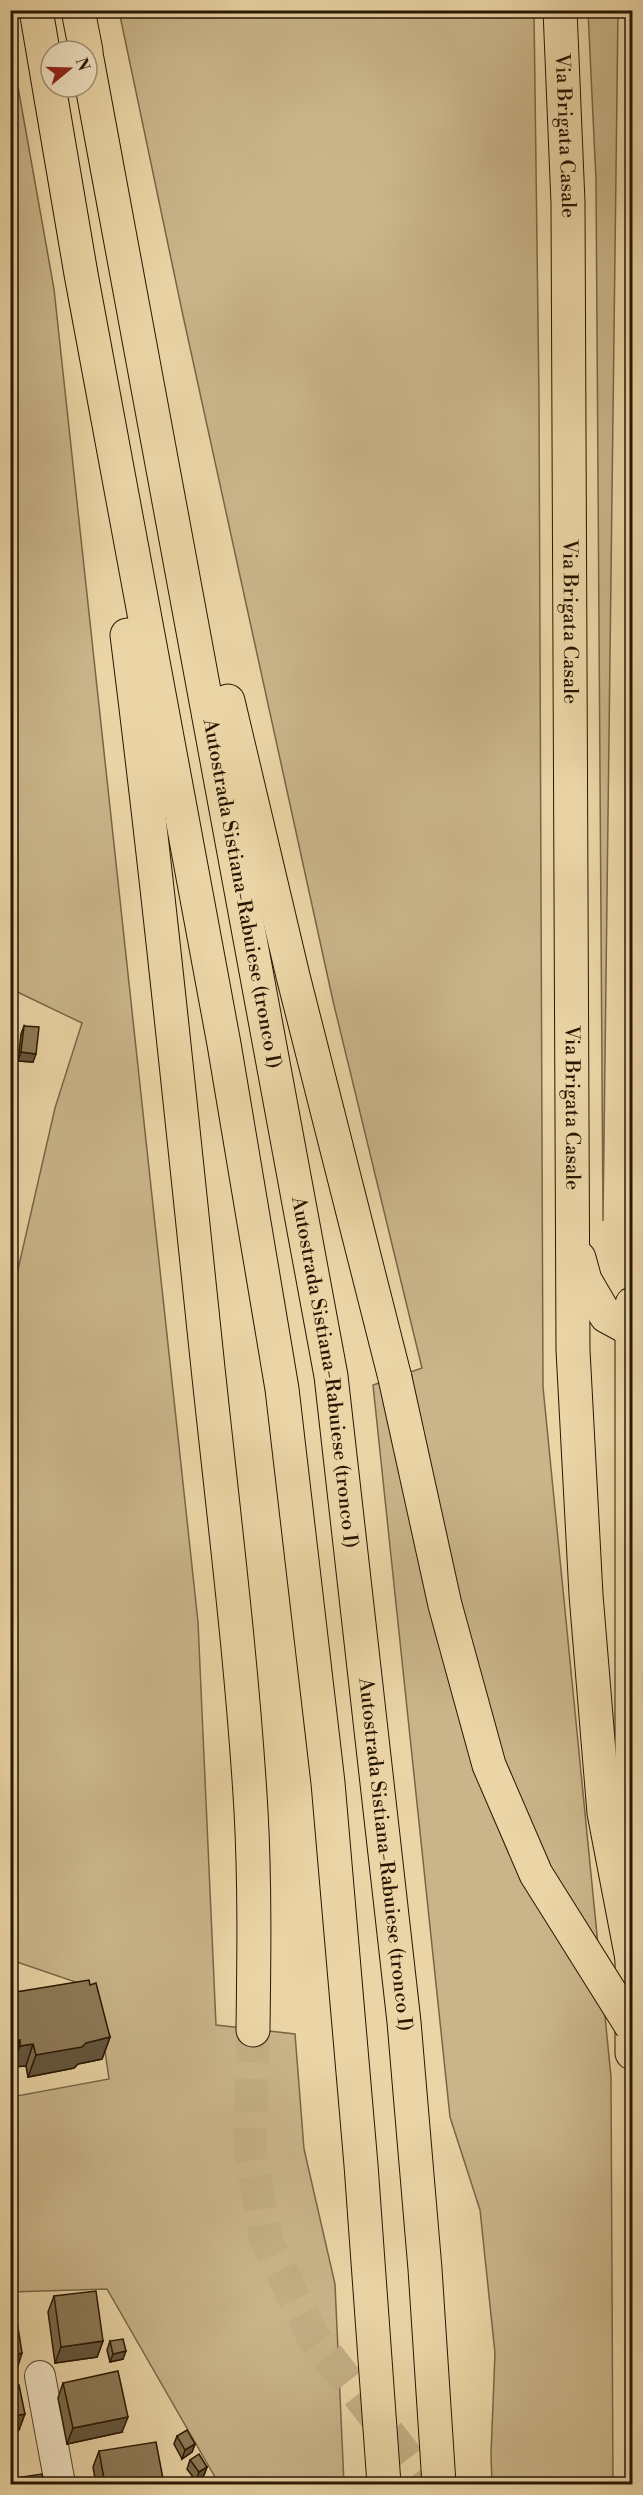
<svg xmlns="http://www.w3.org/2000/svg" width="643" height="2495" viewBox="0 0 643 2495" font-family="'Libre Bodoni',serif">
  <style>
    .green { fill: #cab58a; stroke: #786646; stroke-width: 1.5 }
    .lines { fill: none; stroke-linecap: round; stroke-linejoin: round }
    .highway-tunnel { stroke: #c4af85; stroke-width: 33; stroke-dasharray: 33 16; stroke-linecap: butt }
    .street-casing { stroke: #58462b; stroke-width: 32 }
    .primary-casing { stroke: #271702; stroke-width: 35 }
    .highway-casing { stroke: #271702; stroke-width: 35 }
    .street { stroke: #f2e4c5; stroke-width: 30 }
    .primary { stroke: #ebd5a6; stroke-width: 33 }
    .highway { stroke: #ebd5a6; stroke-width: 33 }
    .highway-bridge-casing { stroke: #271702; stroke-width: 35; stroke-linecap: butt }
    .highway-bridge { stroke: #ebd5a6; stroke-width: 33 }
    .wall { fill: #79694b; stroke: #271702; stroke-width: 1.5 }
    .shaded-wall { fill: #63553d; stroke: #271702; stroke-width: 1.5 }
    .building { fill: #8d7a57; stroke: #271702; stroke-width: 1.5 }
    .labels { text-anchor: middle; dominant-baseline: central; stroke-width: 6; stroke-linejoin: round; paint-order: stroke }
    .street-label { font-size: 20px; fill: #271702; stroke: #f2e4c5 }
  </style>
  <rect width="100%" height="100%" fill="#ebd5a6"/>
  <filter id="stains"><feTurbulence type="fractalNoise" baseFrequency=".00333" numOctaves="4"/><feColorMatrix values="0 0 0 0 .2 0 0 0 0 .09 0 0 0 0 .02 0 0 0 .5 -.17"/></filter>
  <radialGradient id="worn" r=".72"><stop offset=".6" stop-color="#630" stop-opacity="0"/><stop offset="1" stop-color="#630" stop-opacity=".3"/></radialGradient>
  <!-- green -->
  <path class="green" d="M119 11H534L539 398 543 1387 611 2077 613 2484H492L491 2455 495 2353 480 2210 450 2117 373 1385 422 1368 333 1001 182 311Z
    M588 11H618L603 1221 596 180Z
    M10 42 54 289 198 1622 216 2025 295 2034 304 2149 335 2284 344 2484H219L107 2289 11 2292V2097L109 2079 96 1989 11 1960V1300L55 1108 82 1023 11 989Z"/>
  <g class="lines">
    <!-- highway-tunnel -->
    <path class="highway-tunnel" d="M253 2030 250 2151 266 2240 313 2337 428 2484"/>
    <defs>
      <path id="street" d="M40 2376 60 2484"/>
      <g id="primary">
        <path id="s1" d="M560 10 568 203 573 1350 586 1595 604 1813 632 1959"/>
        <path d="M579 1258 585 1280 606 1316 632 1330"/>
        <path d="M632 1881V1304"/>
        <path d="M632 1938V2053"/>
      </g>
      <g id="highway">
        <path d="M36 10 81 274 224 1044 282 1389 328 1783 361 2165 384 2484"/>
        <path d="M78 10 86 51"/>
        <path id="s2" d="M87 59 331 1376 404 2022 425 2269 439 2484"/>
        <path d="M127 635C157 873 181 1111 206 1349 222 1503 242 1657 251 1811 255 1884 254 1957 253 2030"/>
        <path d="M228 701 293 976 395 1378"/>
      </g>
    </defs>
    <!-- street casing -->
    <use href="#street" class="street-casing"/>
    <!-- primary casing -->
    <use href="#primary" class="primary-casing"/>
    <!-- highway casing -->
    <use href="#highway" class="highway-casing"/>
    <!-- street -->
    <use href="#street" class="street"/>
    <!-- primary -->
    <use href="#primary" class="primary"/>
    <!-- highway -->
    <use href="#highway" class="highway"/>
    <defs>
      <path id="highway-bridge" d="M395 1378 445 1605 489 1765 536 1874 632 2027"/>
    </defs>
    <!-- highway-bridge casing -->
    <use href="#highway-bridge" class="highway-bridge-casing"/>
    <!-- highway-bridge -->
    <use href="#highway-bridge" class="highway-bridge"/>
  </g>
  <!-- wall -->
  <path class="wall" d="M24 1026 33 1062 18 1061 21 1034Z
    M90 1985 110 2037 102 2059 78 2064 74 2068 28 2077 26 2066 12 2067V2062H10V1993Z
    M54 2296 103 2341 97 2357 55 2363 48 2312Z
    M110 2341 123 2359 110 2362 107 2350Z
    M63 2383 122 2432 67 2444 58 2398Z
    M177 2436 195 2444 192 2452 182 2459 174 2444Z
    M99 2451 164 2484H96L93 2467Z
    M190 2460 207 2467 204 2475 196 2481 187 2469Z"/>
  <!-- shaded-wall -->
  <path class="shaded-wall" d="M21 1052 36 1054 33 1062 18 1061Z
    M110 2037 102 2059 78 2064 74 2068 28 2077 36 2055Z
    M20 2040 12 2062H10V2042Z
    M33 2044 26 2066 12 2067 20 2046Z
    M103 2341 97 2357 55 2363 61 2347Z
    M126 2351 123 2359 110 2362 113 2354Z
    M22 2353 17 2369 10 2370V2356Z
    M25 2414 19 2430 10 2432V2417Z
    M128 2417 122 2432 67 2444 73 2428Z
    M195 2444 192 2452 182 2459 185 2450Z
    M207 2467 204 2475 196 2481 199 2472Z"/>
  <!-- building -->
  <path class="building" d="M24 1026 39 1027 36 1054 21 1052Z
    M89 1980 90 1985 96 1983 110 2037 86 2043 82 2047 36 2055 33 2044 20 2046V2040L10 2042V1993Z
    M96 2291 103 2341 61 2347 54 2296Z
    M10 2302H14L22 2353 10 2356Z
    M123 2339 126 2351 113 2354 110 2341Z
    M118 2371 128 2417 73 2428 63 2383Z
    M19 2385 25 2414 10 2417V2387Z
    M10 2426 13 2440 10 2441Z
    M187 2430 195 2444 185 2450 177 2436Z
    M156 2442 164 2484H105L99 2451Z
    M199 2454 207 2467 199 2472 190 2460Z
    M42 2474 44 2484H10V2479Z"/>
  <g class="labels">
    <!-- street labels -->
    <g class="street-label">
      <text stroke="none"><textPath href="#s1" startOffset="126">Via Brigata Casale</textPath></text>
      <text stroke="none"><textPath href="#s1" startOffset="612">Via Brigata Casale</textPath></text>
      <text stroke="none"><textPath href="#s2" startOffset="849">Autostrada Sistiana-Rabuiese (tronco I)</textPath></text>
      <text stroke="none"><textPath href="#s1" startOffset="1098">Via Brigata Casale</textPath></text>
      <text stroke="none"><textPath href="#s2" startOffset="1335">Autostrada Sistiana-Rabuiese (tronco I)</textPath></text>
      <text stroke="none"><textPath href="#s2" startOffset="1821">Autostrada Sistiana-Rabuiese (tronco I)</textPath></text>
    </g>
  </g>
  <!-- margin -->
  <rect width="643" height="2495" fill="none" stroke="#ebd5a6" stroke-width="36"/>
  <rect x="12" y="12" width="619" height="2471" fill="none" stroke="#271702" stroke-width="3"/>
  <rect x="18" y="18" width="607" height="2459" fill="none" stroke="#271702" stroke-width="1.5"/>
  <!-- north arrow -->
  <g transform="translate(69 69) rotate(71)"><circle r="28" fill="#f2e4c5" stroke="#a19277" stroke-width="1.5"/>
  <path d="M0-4.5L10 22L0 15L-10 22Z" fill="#8f2418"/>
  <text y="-9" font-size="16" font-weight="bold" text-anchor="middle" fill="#271702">N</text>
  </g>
  <rect width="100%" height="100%" filter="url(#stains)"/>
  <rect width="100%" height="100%" fill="url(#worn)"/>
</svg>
